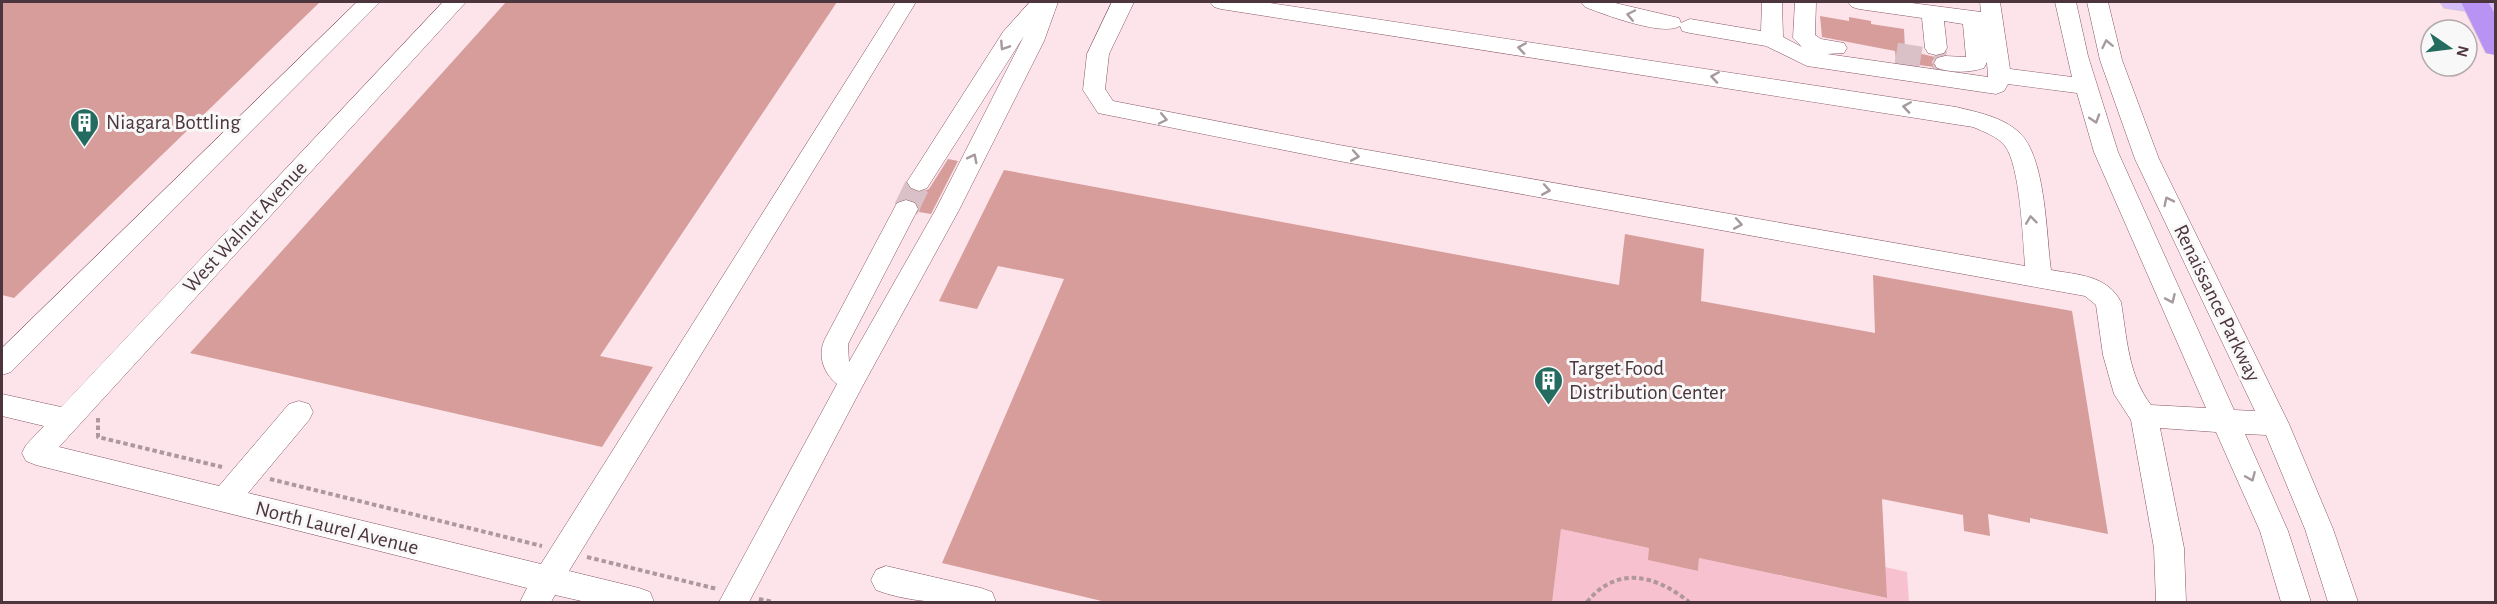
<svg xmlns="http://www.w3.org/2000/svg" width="2497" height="604" viewBox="0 0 2497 604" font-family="'Alegreya Sans',sans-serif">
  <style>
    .green { fill: #f8c1d0 }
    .building { fill: #d69d9b }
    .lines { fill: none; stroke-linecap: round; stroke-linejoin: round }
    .minor-tunnel { stroke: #d9c1c7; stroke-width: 25; stroke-dasharray: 25 13; stroke-linecap: butt }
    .minor-casing { stroke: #875664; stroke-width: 1 }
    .major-casing { stroke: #d0cacc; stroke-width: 1 }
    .highway-casing { stroke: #d0cacc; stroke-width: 1 }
    .path { stroke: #af979e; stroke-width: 4; stroke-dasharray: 4.5 3; stroke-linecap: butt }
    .minor { fill: #fff; fill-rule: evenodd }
    .major { fill: #d5bef8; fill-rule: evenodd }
    .highway { fill: #b993f4; fill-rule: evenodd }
    .oneway { stroke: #a69a9e }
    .labels { text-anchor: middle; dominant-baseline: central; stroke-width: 6; stroke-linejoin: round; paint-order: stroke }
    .poi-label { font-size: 21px; fill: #4c353c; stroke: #f8f8f8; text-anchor: start }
    .street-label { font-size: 21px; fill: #4c353c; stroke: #f8f8f8 }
  </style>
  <rect width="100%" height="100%" fill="#fce4ea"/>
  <!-- green -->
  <path class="green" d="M1561 529 1649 548V560L1698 571 1699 558 1886 598 1885 567 1907 572 1909 602H1552Z"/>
  <!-- building -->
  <path class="building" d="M2 2H320L14 298 2 295Z
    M506 2H837L600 356 653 367 602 447 190 353Z
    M1820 16 1849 21V17L1871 21V24L1904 29 1905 50 1935 57 1932 62 1934 67 1896 62 1895 51 1822 37Z
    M948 159 958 161 931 214 919 212 920 208 916 201 903 199 909 189 918 193 929 189Z
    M1004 170 1619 285 1625 234 1704 249 1701 301 1875 333 1873 275 2072 311 2108 534 2030 518V523L1988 514 1990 536 1964 531 1963 515 1882 499 1887 598 1699 558 1698 571 1648 560 1649 548 1561 529 1552 603H1110L942 563 1064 279 998 266 977 309 939 301Z"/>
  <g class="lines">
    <!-- minor-tunnel -->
    <path class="minor-tunnel" d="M1896 55 1945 63
      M906 209 919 182"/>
    <defs>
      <path id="minor" d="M357 2H380L11 372 2 375V348Z
        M443 2H466L59 447 219 486 289 404 299 401 309 404 313 412 309 420 248 493 541 564 896 2H916L569 571 639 588 650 592 654 602H586L555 595 551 602H520L527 588 36 465 26 461 22 453 26 445 44 426 2 416V394L61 407Z
        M1030 2H1058L1044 41 959 210 862 387 749 602H719L837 384C822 372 817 353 826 337L897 203 906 200 915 203 918 209 848 344 849 362 936 209 1024 36 927 188 919 191 911 188 907 182 1003 32Z
        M1112 2H1134L1109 54 1105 89 1113 101 1339 145 2025 266C2023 240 2020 165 2005 146 1997 136 1984 132 1973 127L1221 9 1214 7 1210 2H1263L1956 107C1977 112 2003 117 2020 133 2046 159 2046 234 2051 270 2078 275 2107 275 2121 302 2127 338 2128 375 2151 405L2206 408 2094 152 2077 93 2008 84 2004 91 1996 94 1807 66 1766 46 1690 33 1682 31 1680 26C1663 37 1603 14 1585 7L1581 2H1611L1679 18 1681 23 1690 19 1761 31 1762 2H1782L1783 37 1802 47 1793 38 1795 2H1816L1815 35 1821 39 1844 43 1847 48 1844 53 1827 54 1988 77 1987 62 1984 68C1968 73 1953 73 1937 68L1934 63 1937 58 1945 56 1966 57 1963 24 1944 21 1947 48 1944 53 1936 55 1928 53 1925 48 1922 18 1859 9 1852 7 1848 2H1904L1981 12 1980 2H2000L2010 69 2072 77 2055 2H2076L2088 56 2118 152 2234 410 2255 411 2135 159 2100 60 2087 2H2108L2122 60 2159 159 2289 424 2333 529 2358 602H2328L2305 529 2266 435 2245 434 2288 531 2311 602H2281L2260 531 2216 432 2160 428 2184 548 2186 602H2156L2154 548 2131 420 2114 394 2103 355 2096 305 2085 296 1339 161 1098 113 1083 90 1087 54Z
        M886 566 981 588 992 592 996 602C957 604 913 604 876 590L871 580 876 570Z"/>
      <path id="major" d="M2440 2H2496V16L2444 8Z"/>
      <path id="highway" d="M2461 2H2488L2496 16V55L2486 53Z"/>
    </defs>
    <!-- minor casing -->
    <use href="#minor" class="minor-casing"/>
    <!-- major casing -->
    <use href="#major" class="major-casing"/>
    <!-- highway casing -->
    <use href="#highway" class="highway-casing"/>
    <!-- path -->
    <path class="path" d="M98 418V437L222 467
      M270 479 542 546
      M587 557 717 589
      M759 599 773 602
      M1587 602C1617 565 1656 575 1689 602"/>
    <!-- minor -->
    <use href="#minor" class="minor"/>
    <!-- major -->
    <use href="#major" class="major"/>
    <!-- highway -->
    <use href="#highway" class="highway"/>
  </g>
  <!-- one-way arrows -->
  <defs><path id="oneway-chevron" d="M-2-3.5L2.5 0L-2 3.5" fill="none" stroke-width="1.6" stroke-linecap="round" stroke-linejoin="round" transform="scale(1.5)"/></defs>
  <g class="oneway">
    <use href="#oneway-chevron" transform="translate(1631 15) rotate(-168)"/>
    <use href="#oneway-chevron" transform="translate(2107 44) rotate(-102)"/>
    <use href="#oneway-chevron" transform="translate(1004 46) rotate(123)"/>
    <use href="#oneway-chevron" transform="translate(1522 48) rotate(-171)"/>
    <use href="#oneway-chevron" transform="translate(1715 77) rotate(-171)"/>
    <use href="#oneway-chevron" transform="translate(1907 107) rotate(-171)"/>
    <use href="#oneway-chevron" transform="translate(1163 119) rotate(12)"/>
    <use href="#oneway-chevron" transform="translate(2095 119) rotate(72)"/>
    <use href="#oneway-chevron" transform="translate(1355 156) rotate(10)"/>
    <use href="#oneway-chevron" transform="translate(973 158) rotate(-63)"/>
    <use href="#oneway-chevron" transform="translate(1546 190) rotate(10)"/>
    <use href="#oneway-chevron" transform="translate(2168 201) rotate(-116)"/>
    <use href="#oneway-chevron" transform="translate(2031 220) rotate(-97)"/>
    <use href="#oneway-chevron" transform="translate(1738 224) rotate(10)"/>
    <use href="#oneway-chevron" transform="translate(2171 299) rotate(66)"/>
    <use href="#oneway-chevron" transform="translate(2251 477) rotate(67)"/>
  </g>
  <!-- icons -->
  <defs>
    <symbol id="building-pin" viewBox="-11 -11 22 30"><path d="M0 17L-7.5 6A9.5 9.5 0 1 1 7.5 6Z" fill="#246b60" stroke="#f8f8f8"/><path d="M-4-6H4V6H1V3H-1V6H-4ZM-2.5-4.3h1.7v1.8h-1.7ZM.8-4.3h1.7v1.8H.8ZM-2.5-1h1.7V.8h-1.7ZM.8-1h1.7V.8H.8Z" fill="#fff"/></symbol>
  </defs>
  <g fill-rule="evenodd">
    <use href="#building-pin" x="68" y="106" width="33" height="45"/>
    <use href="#building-pin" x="1532" y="364" width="33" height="45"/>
  </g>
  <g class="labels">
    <!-- poi labels -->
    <g class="poi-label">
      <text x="106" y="122">Niagara Bottling</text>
      <text x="1569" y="368">Target Food<tspan x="1569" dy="24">Distribution Center</tspan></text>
    </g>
    <!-- street labels -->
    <g class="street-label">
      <text transform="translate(245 227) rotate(-47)">West Walnut Avenue</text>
      <text transform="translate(2217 303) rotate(64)">Renaissance Parkway</text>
      <text transform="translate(337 528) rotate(14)">North Laurel Avenue</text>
    </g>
  </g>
  <!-- border -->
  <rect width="2497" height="604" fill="none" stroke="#4c353c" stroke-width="6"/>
  <!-- north arrow -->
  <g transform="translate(2449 48) rotate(104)"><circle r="28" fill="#f8f8f8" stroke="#b3aaad" stroke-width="1.5"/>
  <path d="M0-4.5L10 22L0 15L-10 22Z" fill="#246b60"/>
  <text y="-9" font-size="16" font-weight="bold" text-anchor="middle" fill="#4c353c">N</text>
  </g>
</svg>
